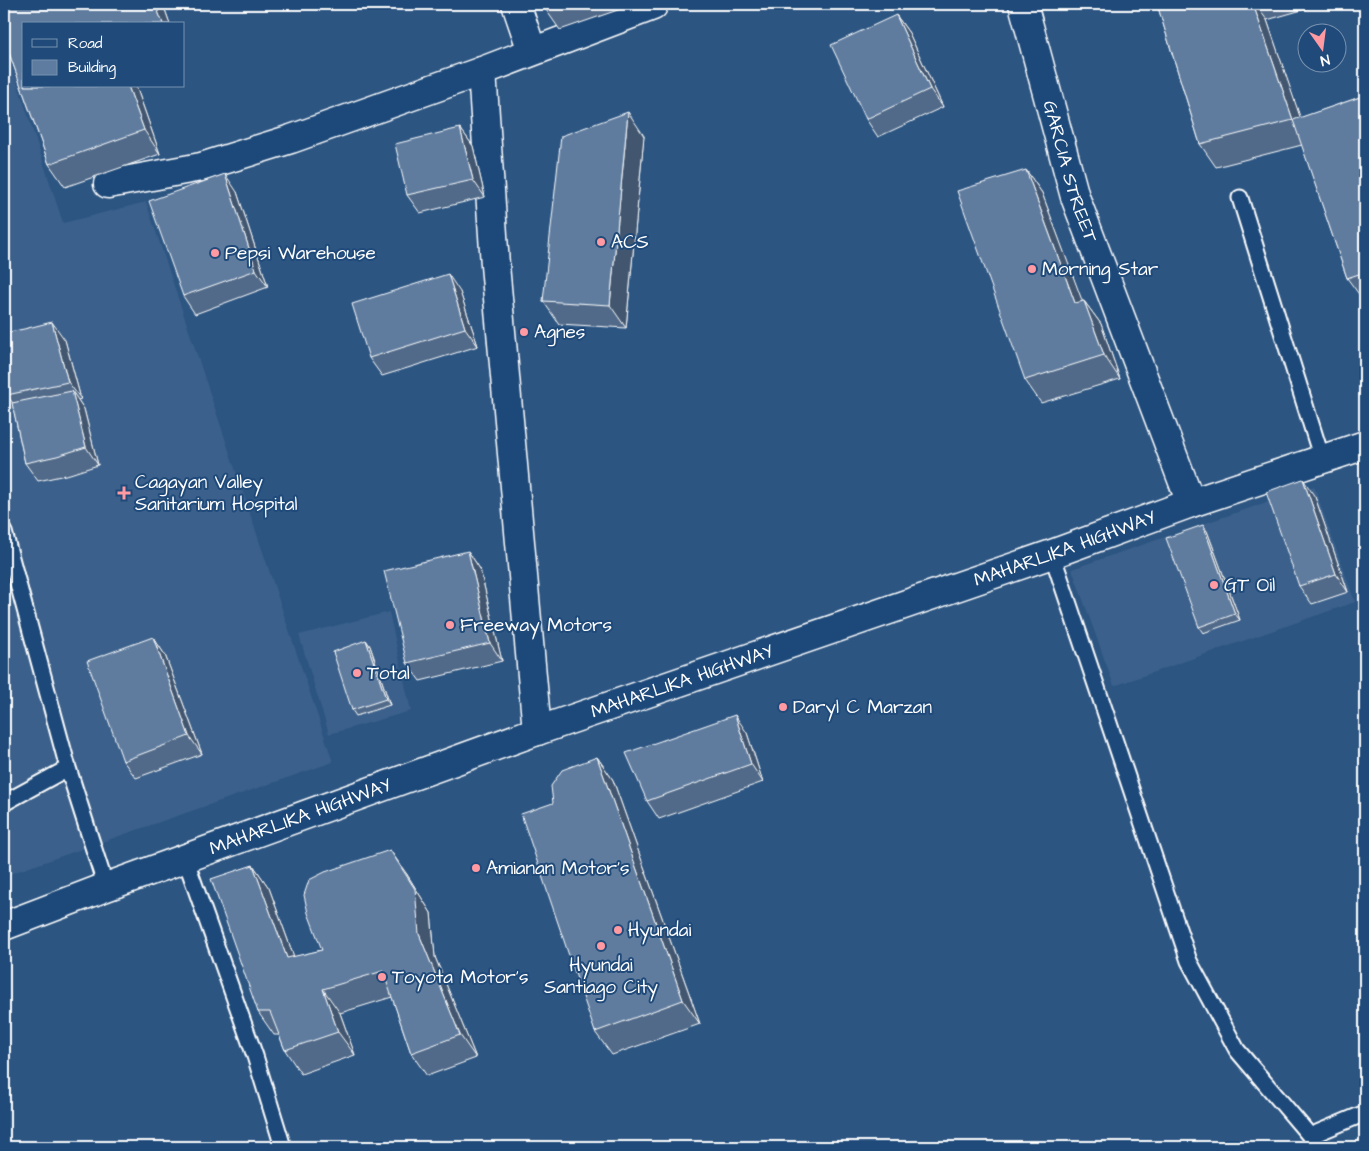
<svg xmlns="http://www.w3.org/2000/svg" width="1369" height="1151" viewBox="0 0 1369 1151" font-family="'Architects Daughter',sans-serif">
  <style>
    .built { fill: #3b618b }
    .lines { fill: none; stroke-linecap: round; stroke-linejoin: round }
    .service-casing { stroke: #fff; stroke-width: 19 }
    .minor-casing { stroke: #fff; stroke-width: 31 }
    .primary-casing { stroke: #fff; stroke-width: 31 }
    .service { stroke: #1f4a7a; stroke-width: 15 }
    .minor { stroke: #1f4a7a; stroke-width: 28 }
    .primary { stroke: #1f4a7a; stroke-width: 28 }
    .wall { fill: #516b89; stroke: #fff }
    .shaded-wall { fill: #42576f; stroke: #fff }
    .building { fill: #5e7c9f; stroke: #fff }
    .poi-dot { fill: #ff9aa2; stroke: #1f4a7a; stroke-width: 2 }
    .labels { text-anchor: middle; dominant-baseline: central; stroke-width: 4; stroke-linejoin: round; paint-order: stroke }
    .street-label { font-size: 19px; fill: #fff; stroke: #1f4a7a }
    .poi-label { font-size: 19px; fill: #fff; stroke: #1f4a7a; text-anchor: start }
  </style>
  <rect width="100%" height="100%" fill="#2c5582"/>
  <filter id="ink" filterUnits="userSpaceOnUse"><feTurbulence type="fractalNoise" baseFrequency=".02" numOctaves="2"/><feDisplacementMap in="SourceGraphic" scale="10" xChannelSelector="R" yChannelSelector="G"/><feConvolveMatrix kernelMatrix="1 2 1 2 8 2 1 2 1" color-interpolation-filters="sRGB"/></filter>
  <g filter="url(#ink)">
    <!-- built -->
    <path class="built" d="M4 42 63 223 146 202 333 762 4 876Z
      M1314 486 1355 602 1114 686 1072 569Z
      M389 612 411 711 329 734 299 635Z"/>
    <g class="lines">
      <defs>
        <path id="service" d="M1240 198 1322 459
          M4 532 68 768 4 803
          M1052 554 1189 961 1237 1050 1310 1136 1317 1147
          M68 768 106 887
          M185 858 255 1056 283 1147
          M1310 1136 1365 1113"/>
        <g id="minor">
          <path d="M516 4 532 51"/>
          <path id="s1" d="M1023 4 1075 197 1191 503"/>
          <path d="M482 71 495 265 537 731"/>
          <path d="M108 184 201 167 291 139 482 71 653 6"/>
        </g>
        <g id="primary">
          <path id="s2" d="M4 926 106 887 537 731 1052 554 1191 503 1365 445"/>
        </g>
      </defs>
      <!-- service casing -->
      <use href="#service" class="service-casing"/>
      <!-- minor casing -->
      <use href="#minor" class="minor-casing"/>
      <!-- primary casing -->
      <use href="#primary" class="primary-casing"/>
      <!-- service -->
      <use href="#service" class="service"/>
      <!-- minor -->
      <use href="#minor" class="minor"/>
      <!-- primary -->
      <use href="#primary" class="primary"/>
    </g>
    <!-- wall -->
    <path class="wall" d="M4 4H163L170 24H24V86H136L160 154 65 187 49 164 4 39Z
      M543 4H635L560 30 544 7Z
      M1157 4H1323L1267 20 1300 118 1363 96 1365 100V301H1364L1347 278 1302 145 1216 167 1200 144Z
      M896 15 909 33 943 107 878 137 866 119Z
      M460 128 473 146 485 197 420 213 407 195Z
      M644 136 626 328 559 324 543 301Z
      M1026 170 1042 193 1082 302 1084 301 1101 324 1120 379 1041 403 1025 380Z
      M237 192 268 287 195 314 183 296Z
      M460 292 478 346 382 376 369 358Z
      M65 340 81 399 78 400 84 409 98 465 70 474 38 481 25 463 12 402 7 395Z
      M1315 497 1348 592 1312 604 1299 586Z
      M1207 531 1240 620 1203 633 1199 627Z
      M468 551 480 569 502 661 420 681 407 663Z
      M153 637 165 655 202 754 136 778 123 761Z
      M366 640 370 646 390 705 356 716 352 710Z
      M747 733 763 782 659 819 647 801Z
      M597 757 613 780 700 1024 612 1055 595 1032 553 803Z
      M253 865 269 888 294 957 322 950 406 873 431 913 435 957 476 1058 427 1076 411 1053 392 997 340 1013 355 1055 301 1074 285 1050 279 1035H274L258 1012Z"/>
    <!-- shaded-wall -->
    <path class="shaded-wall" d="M155 4H163L170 24H163Z
      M1253 4H1255L1267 20 1309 143 1293 120Z
      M896 15 909 33 943 107 930 89Z
      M128 86H136L160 154 144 130Z
      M628 112 644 136 626 328 610 305Z
      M460 128 473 146 485 197 473 180Z
      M1026 170 1042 193 1092 327 1075 303Z
      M225 174 237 192 268 287 256 270Z
      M448 274 460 292 478 346 465 328Z
      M1084 301 1101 324 1120 379 1104 355Z
      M52 322 65 340 81 399 68 382Z
      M72 391 84 409 98 465 86 447Z
      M1303 479 1315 497 1348 592 1336 574Z
      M1203 525 1207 531 1240 620 1235 614Z
      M468 551 480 569 502 661 490 643Z
      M153 637 165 655 202 754 189 736Z
      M366 640 370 646 390 705 386 699Z
      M735 715 747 733 763 782 751 764Z
      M597 757 613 780 700 1024 683 1000Z
      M390 850 406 873 431 913 435 957 476 1058 460 1035 419 934Z
      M253 865 269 888 303 982 287 958Z
      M323 989 340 1013 355 1055 338 1032Z"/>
    <!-- building -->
    <path class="building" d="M4 4H155L163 24H24V86H128L144 130 49 164 4 39Z
      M543 4H554L544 7Z
      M1157 4H1253L1293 120 1200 144Z
      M896 15 930 89 866 119 831 45Z
      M1363 96 1365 104V272L1347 278 1293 120Z
      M628 112 610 305 543 301 561 136Z
      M460 128 473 180 407 195 395 144Z
      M1026 170 1075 303 1084 301 1104 355 1025 380 957 191Z
      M225 174 256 270 183 296 149 201Z
      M448 274 465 328 369 358 352 304Z
      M52 322 68 382 7 395 4 382V333L24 329Z
      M72 391 86 447 57 456 25 463 12 403Z
      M1303 479 1336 574 1299 586 1266 492Z
      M1203 525 1235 614 1199 627 1166 538Z
      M468 551 490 643 407 663 384 571Z
      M153 637 189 736 123 761 87 661Z
      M366 640 386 699 352 710 333 652Z
      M735 715 751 764 647 801 626 753Z
      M597 757 683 1000 595 1032 521 814 553 803 551 786 562 770Z
      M390 850 415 889 419 934 460 1035 411 1053 383 971 323 989 338 1032 285 1050 270 1012H258L211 879 253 865 287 958 322 950 308 913 304 895 309 880 325 872Z"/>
  </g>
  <!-- markers -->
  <g class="poi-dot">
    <circle cx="601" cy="242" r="5"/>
    <circle cx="215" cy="253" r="5"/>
    <circle cx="1032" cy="269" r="5"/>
    <circle cx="524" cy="332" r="5"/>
    <path d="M121.5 485.5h5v5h5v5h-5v5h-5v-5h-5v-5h5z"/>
    <circle cx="1214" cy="585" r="5"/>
    <circle cx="450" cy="625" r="5"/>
    <circle cx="357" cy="673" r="5"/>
    <circle cx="783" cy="707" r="5"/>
    <circle cx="476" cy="868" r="5"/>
    <circle cx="618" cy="930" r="5"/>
    <circle cx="601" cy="946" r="5"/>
    <circle cx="382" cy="977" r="5"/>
  </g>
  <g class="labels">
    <!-- street labels -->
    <g class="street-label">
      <text stroke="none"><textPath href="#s1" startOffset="174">GARCIA STREET</textPath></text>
      <text stroke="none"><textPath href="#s2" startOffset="1126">MAHARLIKA HIGHWAY</textPath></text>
      <text stroke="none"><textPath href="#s2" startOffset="721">MAHARLIKA HIGHWAY</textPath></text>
      <text stroke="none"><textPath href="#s2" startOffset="316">MAHARLIKA HIGHWAY</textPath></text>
    </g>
    <!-- poi labels -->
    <g class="poi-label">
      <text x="611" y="242">ACS</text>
      <text x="225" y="253">Pepsi Warehouse</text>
      <text x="1042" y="269">Morning Star</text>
      <text x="534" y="332">Agnes</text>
      <text x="135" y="482">Cagayan Valley<tspan x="135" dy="22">Sanitarium Hospital</tspan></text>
      <text x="1224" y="585">GT Oil</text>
      <text x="460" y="625">Freeway Motors</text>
      <text x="367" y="673">Total</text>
      <text x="793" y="707">Daryl C Marzan</text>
      <text x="486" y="868">Amianan Motor's</text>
      <text x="628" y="930">Hyundai</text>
      <text x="601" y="965" text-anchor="middle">Hyundai<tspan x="601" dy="22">Santiago City</tspan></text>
      <text x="392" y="977">Toyota Motor's</text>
    </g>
  </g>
  <!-- margin -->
  <rect width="1369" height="1151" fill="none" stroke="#1f4a7a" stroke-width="20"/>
  <rect x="10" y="10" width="1349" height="1131" fill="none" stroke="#fff" stroke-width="2" filter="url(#ink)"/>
  <!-- legend -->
  <rect x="22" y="22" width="162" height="65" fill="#1f4a7a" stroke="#7992af"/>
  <rect x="32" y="39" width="25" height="8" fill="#1f4a7a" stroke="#7992af"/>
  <text x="68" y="48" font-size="15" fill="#ffffff">Road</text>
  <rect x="32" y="60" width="25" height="15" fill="#5e7c9f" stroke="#7992af"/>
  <text x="68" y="72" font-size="15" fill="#ffffff">Building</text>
  <!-- north arrow -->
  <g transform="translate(1322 48) rotate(166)"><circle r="24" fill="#1f4a7a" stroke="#7992af"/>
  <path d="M0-4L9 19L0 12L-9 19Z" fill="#ff9aa2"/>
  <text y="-8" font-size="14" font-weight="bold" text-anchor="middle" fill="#ffffff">N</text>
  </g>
</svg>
